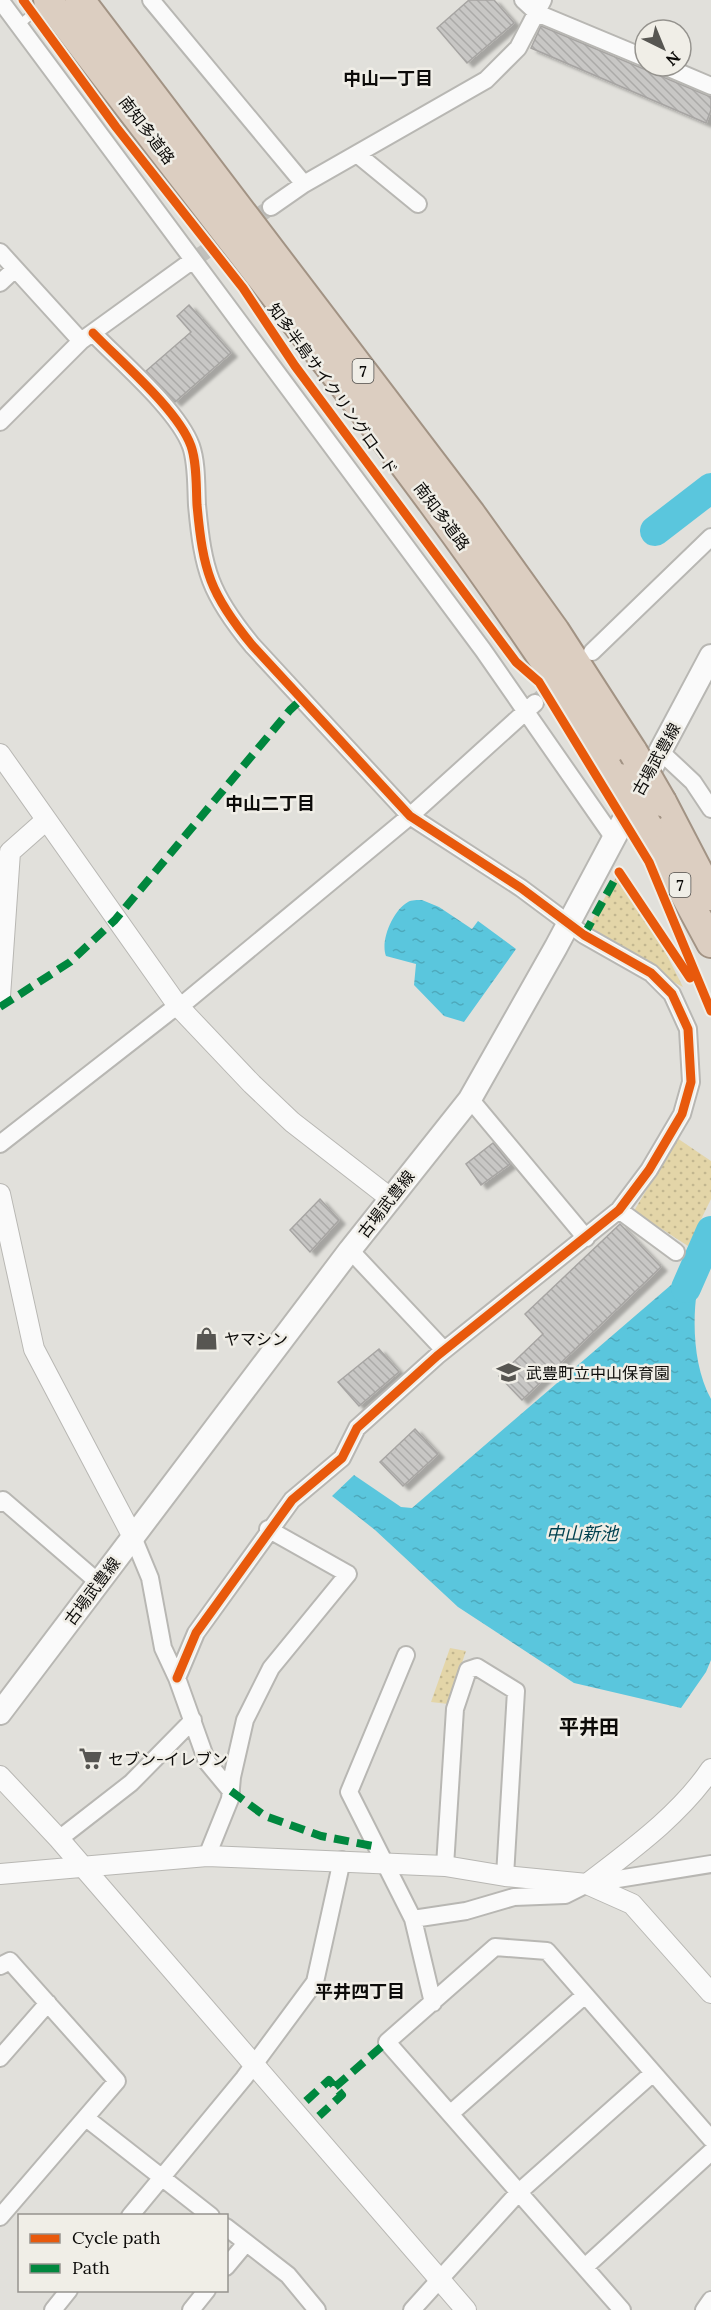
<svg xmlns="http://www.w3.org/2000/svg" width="711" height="2310" viewBox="0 0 711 2310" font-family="Lora,'Noto Sans JP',serif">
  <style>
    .park { fill: url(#park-dots) }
    .water { fill: url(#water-ripples) }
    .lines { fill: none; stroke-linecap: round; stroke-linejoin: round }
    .river { stroke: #5ac6dd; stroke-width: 30 }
    .building { fill: url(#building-back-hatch); stroke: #a7a5a3; stroke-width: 1.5; filter: url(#shadow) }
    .minor-tunnel { stroke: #c1c0bc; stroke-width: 16; stroke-dasharray: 16 8; stroke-linecap: butt }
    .service-casing { stroke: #b8b7b3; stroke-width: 11 }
    .minor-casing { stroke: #b8b7b3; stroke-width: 20 }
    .tertiary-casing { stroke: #b8b7b3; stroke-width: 22 }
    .secondary-casing { stroke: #b8b7b3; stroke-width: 26 }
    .motorway-casing { stroke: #a29384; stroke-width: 32 }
    .service { stroke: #fafafa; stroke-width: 8 }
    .minor { stroke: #fafafa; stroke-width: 16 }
    .tertiary { stroke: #fafafa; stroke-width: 20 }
    .secondary { stroke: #fafafa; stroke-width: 22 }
    .motorway { stroke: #dccec1; stroke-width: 28 }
    .motorway-bridge-casing { stroke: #a29384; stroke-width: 32; stroke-linecap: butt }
    .motorway-bridge { stroke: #dccec1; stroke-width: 28 }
    .quiet { stroke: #00873e; stroke-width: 8; stroke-dasharray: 15 8; stroke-linecap: butt }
    .cycleway-casing { stroke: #f0eee7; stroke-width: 13 }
    .cycleway { stroke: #e8590c; stroke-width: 9 }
    .labels { text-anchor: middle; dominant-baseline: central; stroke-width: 5; stroke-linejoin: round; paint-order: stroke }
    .shield { fill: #f0eee7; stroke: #504f4c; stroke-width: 1.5 }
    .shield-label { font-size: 15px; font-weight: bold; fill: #0c0b09 }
    .street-label { font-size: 16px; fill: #0c0b09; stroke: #f0eee7 }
    .poi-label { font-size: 16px; fill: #0c0b09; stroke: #f0eee7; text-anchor: start }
    .neighbourhood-label { font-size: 18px; font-weight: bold; fill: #0c0b09; stroke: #f0eee7 }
    .water-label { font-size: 18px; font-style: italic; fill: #00414f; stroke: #f0eee7 }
    .quarter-label { font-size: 20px; font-weight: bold; fill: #0c0b09; stroke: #f0eee7 }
  </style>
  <defs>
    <pattern id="park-dots" width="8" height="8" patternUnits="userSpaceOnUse" patternTransform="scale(1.5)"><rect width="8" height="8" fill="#e3d5a8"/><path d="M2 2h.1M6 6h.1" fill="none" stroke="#c2b68f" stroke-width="1.8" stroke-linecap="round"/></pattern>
    <pattern id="water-ripples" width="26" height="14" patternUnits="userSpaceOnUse" patternTransform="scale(1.5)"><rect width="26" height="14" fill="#5ac6dd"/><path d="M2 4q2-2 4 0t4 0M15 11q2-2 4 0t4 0" fill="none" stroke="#4da9bc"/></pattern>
    <pattern id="building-back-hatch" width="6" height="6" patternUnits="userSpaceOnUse" patternTransform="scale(1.5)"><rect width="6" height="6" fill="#c8c7c5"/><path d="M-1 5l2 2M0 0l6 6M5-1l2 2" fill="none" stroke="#abaaa8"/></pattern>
    <filter id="shadow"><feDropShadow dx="6" dy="4" stdDeviation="1.5" flood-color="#0004"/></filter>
  </defs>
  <rect width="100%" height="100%" fill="#e1e0db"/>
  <!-- park -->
  <path class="park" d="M619 872 644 910 683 987 584 935Z
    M677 1138 711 1161V1199L688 1246 634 1211Z
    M450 1648 466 1651 448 1704 431 1702Z"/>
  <!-- water -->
  <path class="water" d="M422 900 439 907 472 929 478 921 516 949 464 1022 444 1016 414 985 416 964 386 956C380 941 393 910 408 902 411 900 418 900 422 900Z
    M671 1285 697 1290C692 1324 694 1368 711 1399V1660L706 1672 681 1708 574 1683 458 1607 375 1530 332 1496 354 1475 401 1507 412 1508Z"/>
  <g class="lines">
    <!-- river -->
    <path class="river" d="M655 531 711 488
      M686 1288 711 1231"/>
  </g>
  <!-- building -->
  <path class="building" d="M469 0H494L514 23 467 63 437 28Z
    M541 26 711 97V110L706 123 531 48Z
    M189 305 231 353 175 402 146 371 191 332 177 316Z
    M493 1143 510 1164 481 1185 466 1164Z
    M320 1199 339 1220 310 1252 290 1230Z
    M620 1224 661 1267 522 1400 499 1376 543 1334 525 1314Z
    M379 1349 399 1372 359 1406 338 1382Z
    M415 1429 438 1454 403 1486 380 1462Z"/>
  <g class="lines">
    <!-- minor-tunnel -->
    <path class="minor-tunnel" d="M193 260 271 207
      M535 703 564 677"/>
    <defs>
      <path id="service" d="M18 26 33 13"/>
      <path id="minor" d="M0 0 483 650 613 837
        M151 0 304 184
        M523 0 537 13 645 58
        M664 66 711 86
        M357 154 418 204
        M271 207 304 184 486 80 518 48 543 0
        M0 252 81 341
        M0 283 15 269
        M93 333C120 361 178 410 191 446 197 463 196 486 197 505 203 571 210 594 252 645L410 816 521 888 584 935 651 973 672 994 688 1029 691 1082 682 1114 649 1170 619 1210 437 1356 357 1428 342 1458 292 1500 196 1633 177 1678
        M0 422 81 341 193 260
        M592 652 711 537
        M661 752 693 782 711 809
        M470 1099 586 1238
        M0 1144 169 1012 188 1000 410 816 535 703
        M619 1210 676 1252
        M350 1250 444 1350
        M0 1503 3 1500 98 1582
        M133 1537 150 1578 163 1648 177 1678 207 1762 231 1791
        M406 1655 349 1792 413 1919 433 2003
        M59 1839 131 1783 193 1720
        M207 1856 230 1799 232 1777 245 1720 271 1668 348 1574 268 1529
        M445 1866 455 1709 468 1670 477 1667 516 1691 505 1876
        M413 1919 466 1911 514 1897 565 1895 587 1884 711 1864
        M0 1966 10 1961 17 1969 117 2081 0 2217
        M0 2058 48 2003
        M450 2114 585 1995
        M86 2118 211 2216
        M130 2216 244 2078 315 1982 342 1860
        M226 2227 288 2275 317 2310
        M226 2267 246 2243
        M585 2267 711 2152
        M53 2310 69 2290
        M191 2310 207 2290
        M412 2310 519 2192 653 2073
        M622 2310 387 2042 495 1947 547 1951 711 2139
        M704 2310 711 2300"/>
      <path id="tertiary" d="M0 754 178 1006 252 1084 292 1122 390 1198
        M0 996 10 852 45 821
        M0 1194 34 1349 133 1537
        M0 1776 59 1839 466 2310
        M0 1874 207 1856 445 1866 505 1876 587 1884 632 1904 711 1993
        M587 1884C631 1850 680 1815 711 1769"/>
      <path id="secondary" d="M0 1713 350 1250 470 1099 556 947 711 656"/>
      <path id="motorway" d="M48 0C240 258 451 504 620 778
        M80 0 471 514 555 631 633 752
        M662 802 711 896
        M648 826 711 943"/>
    </defs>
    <!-- service casing -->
    <use href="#service" class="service-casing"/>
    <!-- minor casing -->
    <use href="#minor" class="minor-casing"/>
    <!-- tertiary casing -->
    <use href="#tertiary" class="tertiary-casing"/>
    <!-- secondary casing -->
    <use href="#secondary" class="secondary-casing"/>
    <!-- motorway casing -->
    <use href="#motorway" class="motorway-casing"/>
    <!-- service -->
    <use href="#service" class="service"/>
    <!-- minor -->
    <use href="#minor" class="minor"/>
    <!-- tertiary -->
    <use href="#tertiary" class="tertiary"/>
    <!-- secondary -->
    <use href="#secondary" class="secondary"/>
    <!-- motorway -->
    <use href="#motorway" class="motorway"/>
    <defs>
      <path id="motorway-bridge" d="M633 752 662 802
        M620 778 648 826"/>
    </defs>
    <!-- motorway-bridge casing -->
    <use href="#motorway-bridge" class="motorway-bridge-casing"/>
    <!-- motorway-bridge -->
    <use href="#motorway-bridge" class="motorway-bridge"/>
    <!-- quiet -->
    <path class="quiet" d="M584 935 619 872
      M0 1007 70 962 115 920 290 710 304 697
      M231 1791 265 1816 321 1836 378 1847
      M335 2087 387 2042
      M306 2101 329 2080 342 2095 319 2116"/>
    <defs>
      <path id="cycleway" d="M23 0 116 127 243 288 295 366 516 662 539 682 649 862 711 1011
        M93 333C120 361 178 410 191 446 197 463 196 486 197 505 203 571 210 594 252 645L410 816 521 888 584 935 651 973 672 994 688 1029 691 1082 682 1114 649 1170 619 1210 437 1356 357 1428 342 1458 292 1500 196 1633 177 1678
        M619 872 690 978"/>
    </defs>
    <!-- cycleway casing -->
    <use href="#cycleway" class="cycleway-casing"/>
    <!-- cycleway -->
    <use href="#cycleway" class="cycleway"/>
  </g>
  <!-- icons -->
  <defs>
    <symbol id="shop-bare" viewBox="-9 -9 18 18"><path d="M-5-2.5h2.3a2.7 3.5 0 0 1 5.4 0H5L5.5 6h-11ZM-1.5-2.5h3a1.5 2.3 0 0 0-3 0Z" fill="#575652" stroke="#f0eee7" stroke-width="2.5" paint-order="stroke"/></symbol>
    <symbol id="school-bare" viewBox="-9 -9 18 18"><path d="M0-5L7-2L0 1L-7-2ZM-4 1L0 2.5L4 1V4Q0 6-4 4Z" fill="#575652" stroke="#f0eee7" stroke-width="2.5" paint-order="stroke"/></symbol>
    <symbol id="supermarket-bare" viewBox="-9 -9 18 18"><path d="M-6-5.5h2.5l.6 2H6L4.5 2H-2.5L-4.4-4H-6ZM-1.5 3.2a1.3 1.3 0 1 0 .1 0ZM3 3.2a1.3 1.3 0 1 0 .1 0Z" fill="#575652" stroke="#f0eee7" stroke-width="2.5" paint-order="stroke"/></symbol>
  </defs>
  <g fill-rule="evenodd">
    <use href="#shop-bare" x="190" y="1322" width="33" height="33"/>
    <use href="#school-bare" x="492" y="1356" width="33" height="33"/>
    <use href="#supermarket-bare" x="74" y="1742" width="33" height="33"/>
  </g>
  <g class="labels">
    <!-- shield labels -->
    <g class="shield">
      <rect x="352.5" y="359" width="21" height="24" rx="4.5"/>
      <rect x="669.5" y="873" width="21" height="24" rx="4.5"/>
    </g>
    <g class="shield-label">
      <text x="363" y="371">7</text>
      <text x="680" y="885">7</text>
    </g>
    <!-- street labels -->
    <g class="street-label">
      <text transform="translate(147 130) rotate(53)">南知多道路</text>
      <text transform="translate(333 389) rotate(54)">知多半島サイクリングロード</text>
      <text transform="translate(442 516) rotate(53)">南知多道路</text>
      <text transform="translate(656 759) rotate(-61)">古場武豊線</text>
      <text transform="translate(386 1204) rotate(-52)">古場武豊線</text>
      <text transform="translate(92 1591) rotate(-53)">古場武豊線</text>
    </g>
    <!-- poi labels -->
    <g class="poi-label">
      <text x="224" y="1339">ヤマシン</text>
      <text x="526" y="1373">武豊町立中山保育園</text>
      <text x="108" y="1759">セブン-イレブン</text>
    </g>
    <!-- neighbourhood labels -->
    <g class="neighbourhood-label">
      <text x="388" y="78">中山一丁目</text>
      <text x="270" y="803">中山二丁目</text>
      <text x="360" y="1991">平井四丁目</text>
    </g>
    <!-- water labels -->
    <g class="water-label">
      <text x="582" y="1533">中山新池</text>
    </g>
    <!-- quarter labels -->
    <g class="quarter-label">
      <text x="589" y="1726">平井田</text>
    </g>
  </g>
  <!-- legend -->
  <rect x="18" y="2214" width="210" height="78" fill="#f0eee7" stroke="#95938e" stroke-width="1.5"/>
  <rect x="30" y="2234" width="30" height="9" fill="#e8590c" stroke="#95938e" stroke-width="1.5"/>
  <text x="72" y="2244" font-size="18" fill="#0c0b09">Cycle path</text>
  <rect x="30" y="2264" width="30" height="9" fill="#00873e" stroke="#95938e" stroke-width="1.5"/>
  <text x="72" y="2274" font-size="18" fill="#0c0b09">Path</text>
  <!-- north arrow -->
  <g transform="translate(663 48) rotate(137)"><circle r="28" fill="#f0eee7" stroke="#95938e" stroke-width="1.5"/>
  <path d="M0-4.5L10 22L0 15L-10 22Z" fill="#575652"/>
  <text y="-9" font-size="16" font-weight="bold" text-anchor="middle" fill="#0c0b09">N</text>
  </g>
</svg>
